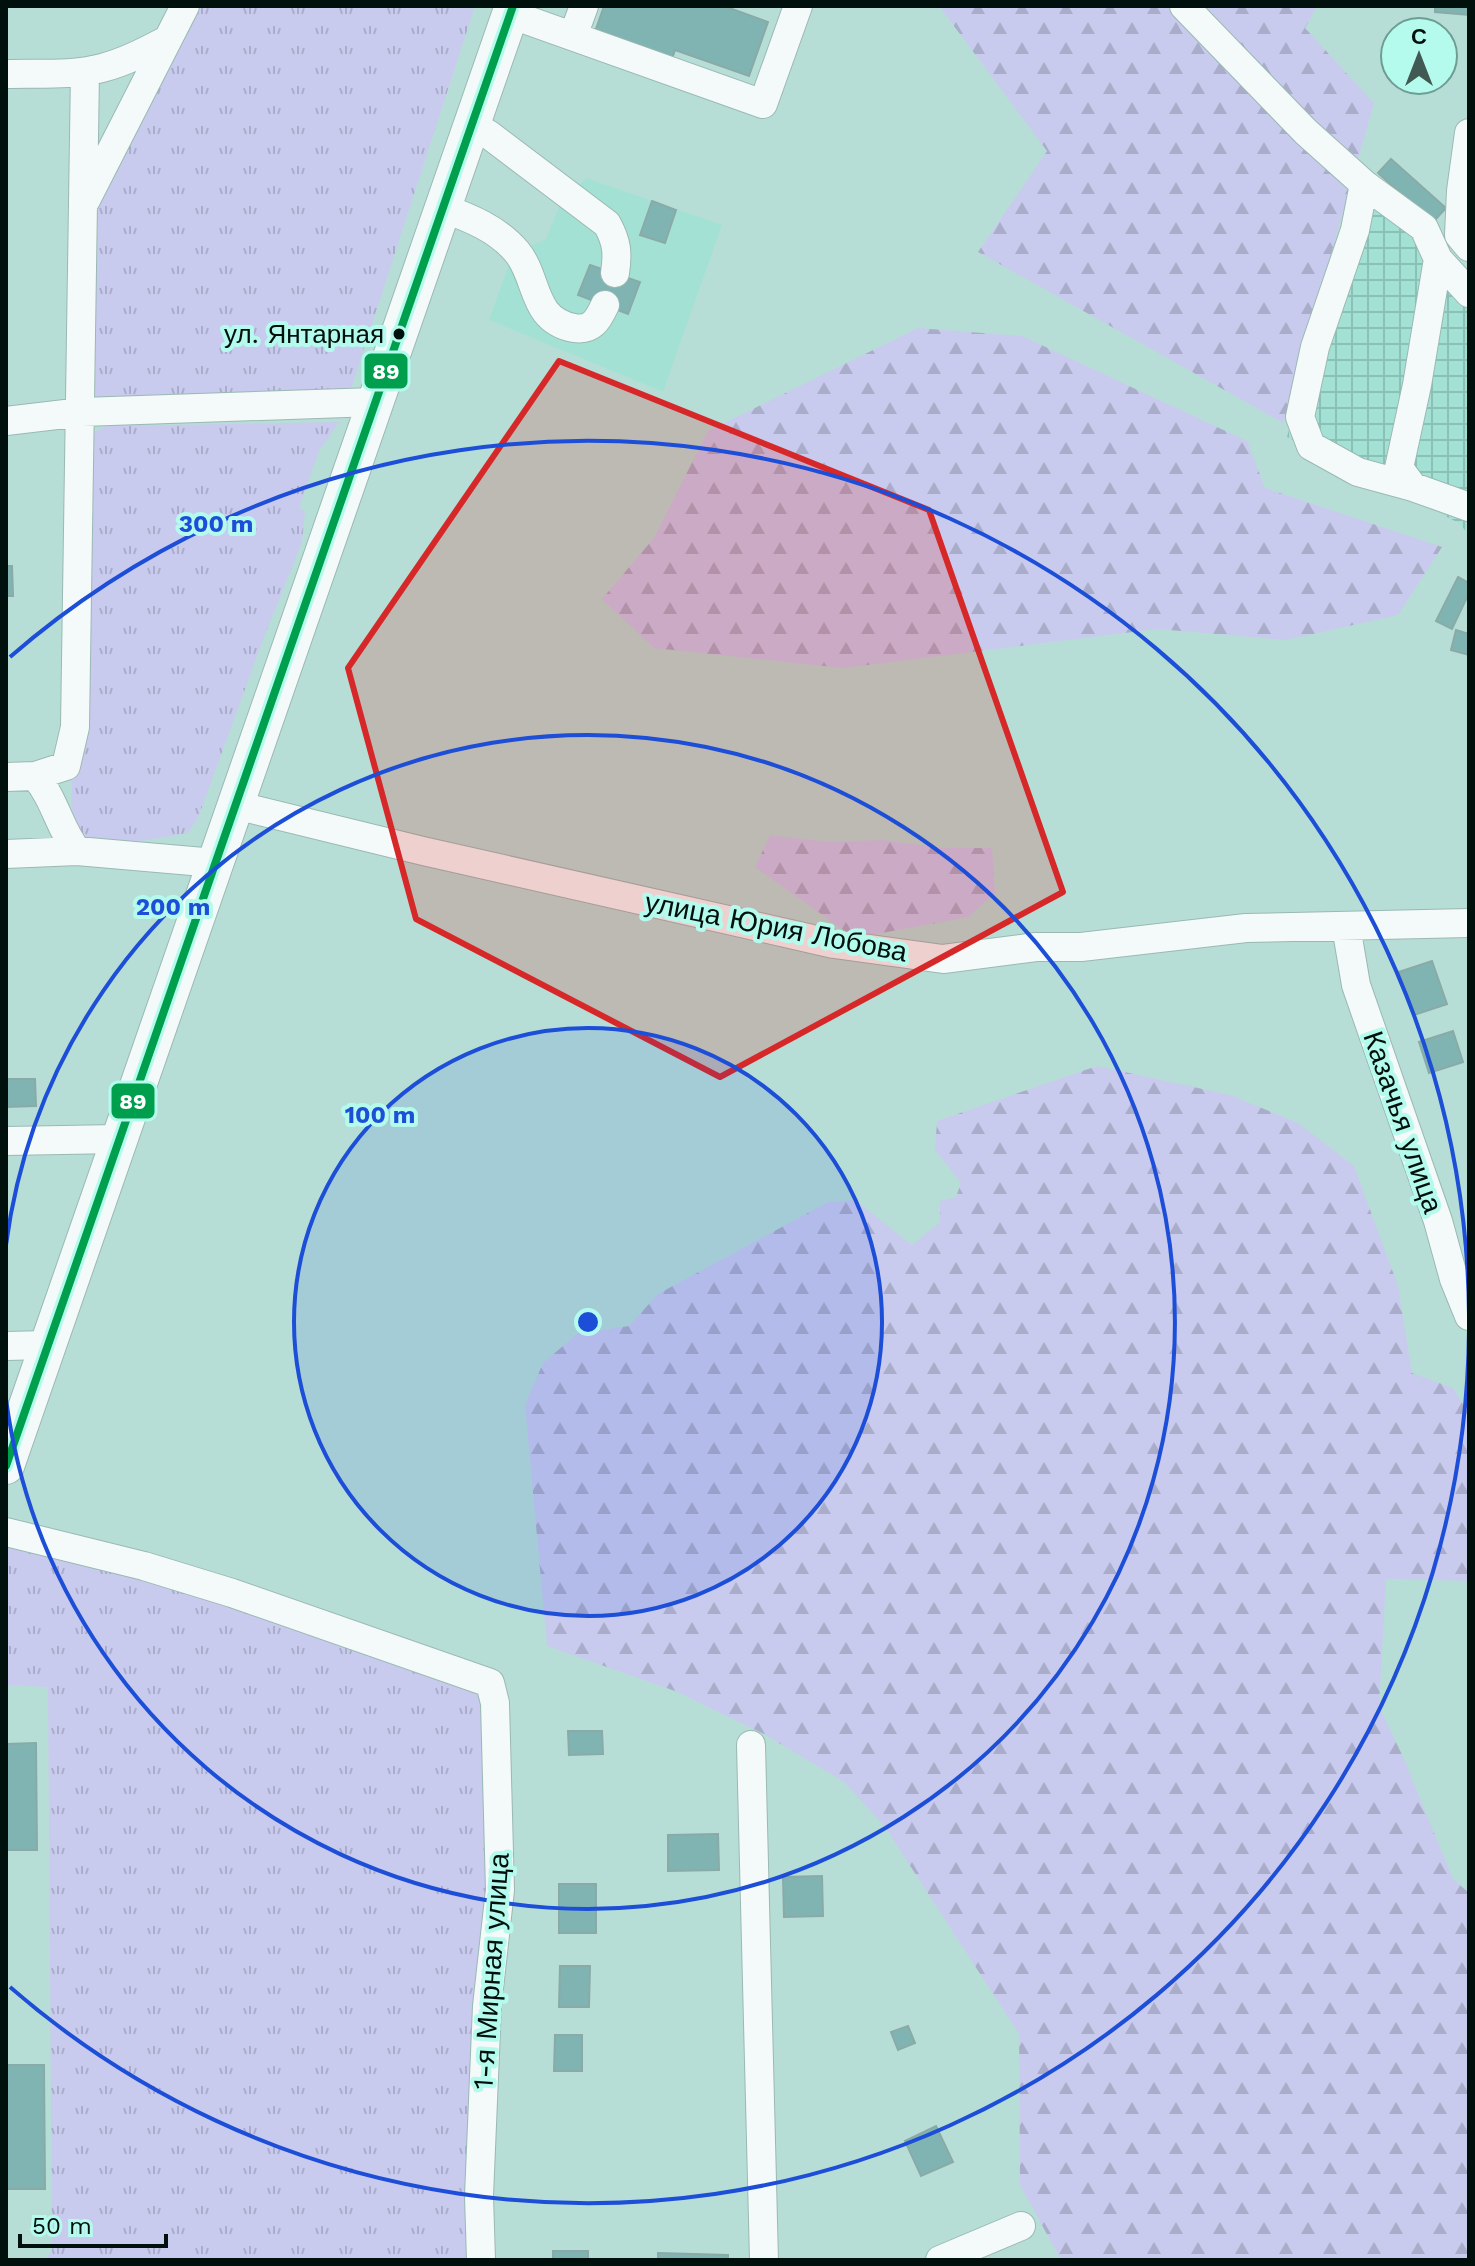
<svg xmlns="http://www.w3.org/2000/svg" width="1475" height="2266" viewBox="0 0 1475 2266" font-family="'Work Sans',sans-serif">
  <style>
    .built { fill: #a4e1d5 }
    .industrial { fill: url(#industrial-grid) }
    .grass { fill: url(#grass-tufts) }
    .forest { fill: url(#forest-firs) }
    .building { fill: #80b4b2; stroke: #8aaaa7; stroke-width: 2 }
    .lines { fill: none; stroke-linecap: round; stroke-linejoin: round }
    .minor-casing { stroke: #9ab9b3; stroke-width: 30 }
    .major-casing { stroke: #9ab9b3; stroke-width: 38 }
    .minor { stroke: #f4faf9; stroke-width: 28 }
    .major { stroke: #f4faf9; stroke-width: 36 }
    .bus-1-casing { stroke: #b5fbed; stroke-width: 14 }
    .bus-1 { stroke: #009f4e; stroke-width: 8 }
    .marked { fill: #d62828; fill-opacity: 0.2; stroke: #d62828; stroke-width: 6; stroke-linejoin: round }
    .ring { fill: none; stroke: #1d4ed8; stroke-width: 4 }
    .bus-dot { fill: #00110d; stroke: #b5fbed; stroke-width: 3 }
    .labels { text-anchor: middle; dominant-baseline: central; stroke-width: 8; stroke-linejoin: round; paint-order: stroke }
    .bus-label { font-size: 26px; fill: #00110d; stroke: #b5fbed; text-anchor: end }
    .street-label { font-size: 28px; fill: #00110d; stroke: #b5fbed }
    .centre { fill: #1d4ed8; stroke: #b5fbed; stroke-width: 4 }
    .ring-label { font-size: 24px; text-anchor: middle; font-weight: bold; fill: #1d4ed8; stroke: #b5fbed; stroke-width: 8; stroke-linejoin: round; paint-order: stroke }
    .line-badge { stroke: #b5fbed; stroke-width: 3 }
    .badge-label { font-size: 22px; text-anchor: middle; font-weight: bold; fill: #fff }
  </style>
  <defs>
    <pattern id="industrial-grid" width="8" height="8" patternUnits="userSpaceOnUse" patternTransform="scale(2)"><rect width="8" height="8" fill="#a4e1d5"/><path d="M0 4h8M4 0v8" fill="none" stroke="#8bc0b6"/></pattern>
    <pattern id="grass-tufts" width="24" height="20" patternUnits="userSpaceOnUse" patternTransform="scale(2)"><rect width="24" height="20" fill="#c8cbed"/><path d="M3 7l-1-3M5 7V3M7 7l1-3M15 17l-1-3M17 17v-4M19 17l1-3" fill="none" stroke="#aaadca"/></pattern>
    <pattern id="forest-firs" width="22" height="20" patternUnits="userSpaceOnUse" patternTransform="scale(2)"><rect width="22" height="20" fill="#c8cbed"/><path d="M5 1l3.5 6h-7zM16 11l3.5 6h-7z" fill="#aaadca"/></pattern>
  </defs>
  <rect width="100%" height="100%" fill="#b7ded6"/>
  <!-- built -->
  <path class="built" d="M586 178 722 225 663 392 489 320 509 264 532 245 546 239 559 207Z"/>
  <!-- industrial -->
  <path class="industrial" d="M1363 171 1469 276V535L1459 523 1287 437Z"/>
  <!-- grass -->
  <path class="grass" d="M197 6H475L349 395 92 402 96 207Z
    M339 422 319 451 299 508 305 511 302 542 263 640 198 818 188 833C164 837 94 853 79 830 75 824 73 814 71 807L88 435 106 426Z
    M6 1546 70 1553 444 1677 482 1695 491 1861 472 2260H46L52 2250 48 1687 6 1685Z"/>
  <!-- forest -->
  <path class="forest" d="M939 6H1317L1305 28 1374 103 1283 423 978 252 1047 151Z
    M918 328 1022 336 1247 441 1265 488 1442 547 1398 615 1286 640 1157 629 843 668 654 648 602 599 654 538 708 431Z
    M770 835 828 842 883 840 940 848H992L995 893 968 917 855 938 755 867Z
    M1097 1066 1230 1095 1298 1123 1354 1166 1398 1286 1412 1373 1453 1388 1469 1414V1581L1386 1579 1379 1706 1404 1759 1453 1879 1469 1893V2260H1061L1020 2185 1019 2034 885 1827 844 1782 764 1734 675 1691 547 1646 525 1405 543 1363 577 1334 629 1326 658 1294 828 1202 855 1200 912 1245 940 1222V1201L956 1197 961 1183 935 1150 937 1121Z"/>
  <!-- building -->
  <path class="building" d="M604 6H724L768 22 749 76 675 50 672 59 595 32Z
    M1435 6H1469V15L1435 12Z
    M1391 159 1446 208 1433 222 1378 173Z
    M652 201 676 210 665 243 640 235Z
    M590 265 640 282 628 314 578 295Z
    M6 566H12L13 596H6Z
    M1458 577 1469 583V593L1452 629 1436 621Z
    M1456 630 1469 634V655L1451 650Z
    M1432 961 1447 1004 1414 1015 1399 972Z
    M1453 1031 1463 1062 1429 1073 1419 1042Z
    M6 1079H35L36 1106 6 1107Z
    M568 1731H602L603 1754 569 1755Z
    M36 1743 37 1850H6V1744Z
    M718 1834 719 1870 668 1871V1835Z
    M822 1876 823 1916 784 1917 783 1877Z
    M559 1884H596V1933H559Z
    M560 1966H590L589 2007H559Z
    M908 2026 915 2043 898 2050 891 2032Z
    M555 2035H582V2071H554Z
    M6 2065H44L45 2189H6Z
    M936 2126 953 2162 921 2176 905 2141Z
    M553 2251H588V2260H553Z
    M658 2253 728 2255V2260H658Z"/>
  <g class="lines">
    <defs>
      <path id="minor" d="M1184 6 1306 132 1364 184 1424 228 1438 259 1417 385 1399 468 1413 487 1469 507
        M510 14 763 104 798 6
        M573 36 584 6
        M6 74C37 73 72 76 102 68 125 62 146 51 167 40
        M472 125 488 134 607 224C617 242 618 253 615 273
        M1469 133 1461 191 1459 235 1469 247
        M1364 184 1355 230 1315 347 1300 417 1311 446 1358 472 1413 487
        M86 200 185 6
        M443 208C470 218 498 229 517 252 539 279 531 320 574 328 592 331 598 320 605 305
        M1438 259 1469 293
        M6 421 82 412 375 402
        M35 776C55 799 59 828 77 851
        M6 777 35 776 66 766 75 727 85 72
        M235 805 423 851 834 944 943 959 1036 947H1081L1246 928 1469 923
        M6 854 77 851 215 863
        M1346 926 1356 985 1438 1221 1454 1279 1469 1316
        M6 1141 119 1139
        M6 1346 48 1345
        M6 1532 144 1566 232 1593 490 1683 495 1703 500 1890 487 2006 479 2196 481 2260
        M751 1745 764 2260
        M940 2260 1021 2226"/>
      <path id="major" d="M6 1466 513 6"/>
    </defs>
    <!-- minor casing -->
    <use href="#minor" class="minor-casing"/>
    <!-- major casing -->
    <use href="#major" class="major-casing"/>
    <!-- minor -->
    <use href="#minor" class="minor"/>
    <!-- major -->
    <use href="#major" class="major"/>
    <defs>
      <path id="bus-1" d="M6 1466 513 6"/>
    </defs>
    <!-- bus-1 casing -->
    <use href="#bus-1" class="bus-1-casing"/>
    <!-- bus-1 -->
    <use href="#bus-1" class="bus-1"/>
  </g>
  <!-- marked area -->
  <path class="marked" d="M559 361 929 510 1063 892 720 1077 416 919 348 668Z"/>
  <!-- distance rings -->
  <circle cx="588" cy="1322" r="294" fill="#1d4ed8" fill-opacity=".12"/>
  <g class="ring">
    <circle cx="588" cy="1322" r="294"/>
    <path d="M6 1245A587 587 0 1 1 6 1399"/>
    <path d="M1469 1330A881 881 0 0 1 10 1987M10 657A881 881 0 0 1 1469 1314"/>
  </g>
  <!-- markers -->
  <circle class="bus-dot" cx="399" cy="334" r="7"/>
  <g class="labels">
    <!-- bus labels -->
    <g class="bus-label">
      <text x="384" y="334">ул. Янтарная</text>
    </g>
    <!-- street labels -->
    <g class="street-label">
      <text transform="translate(776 927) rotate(11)">улица Юрия Лобова</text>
      <text transform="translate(1403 1122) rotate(71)">Казачья улица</text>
      <text transform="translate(491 1971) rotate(-86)">1-я Мирная улица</text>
    </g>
  </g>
  <circle cx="588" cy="1322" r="12" class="centre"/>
  <g class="ring-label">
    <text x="216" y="532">300 m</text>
    <text x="173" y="915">200 m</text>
    <text x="380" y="1123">100 m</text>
  </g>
  <g class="line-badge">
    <rect x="363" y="352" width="46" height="38" rx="8" fill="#009f4e"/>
    <rect x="110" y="1082" width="46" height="38" rx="8" fill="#009f4e"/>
  </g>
  <g class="badge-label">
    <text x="386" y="379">89</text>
    <text x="133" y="1109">89</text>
  </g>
  <!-- border -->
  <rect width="1475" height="2266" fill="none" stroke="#00110d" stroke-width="16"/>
  <!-- north arrow -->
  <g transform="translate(1419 56)"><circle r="38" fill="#b5fbed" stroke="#6d9d93" stroke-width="2"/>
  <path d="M0-6L14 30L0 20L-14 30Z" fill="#405953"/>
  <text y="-12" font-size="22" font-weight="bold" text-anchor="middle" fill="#00110d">С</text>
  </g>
  <!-- scale -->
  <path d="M20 2234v12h146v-12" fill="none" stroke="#00110d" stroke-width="4"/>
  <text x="32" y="2234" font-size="24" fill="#00110d" stroke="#b5fbed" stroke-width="6" paint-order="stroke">50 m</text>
</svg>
